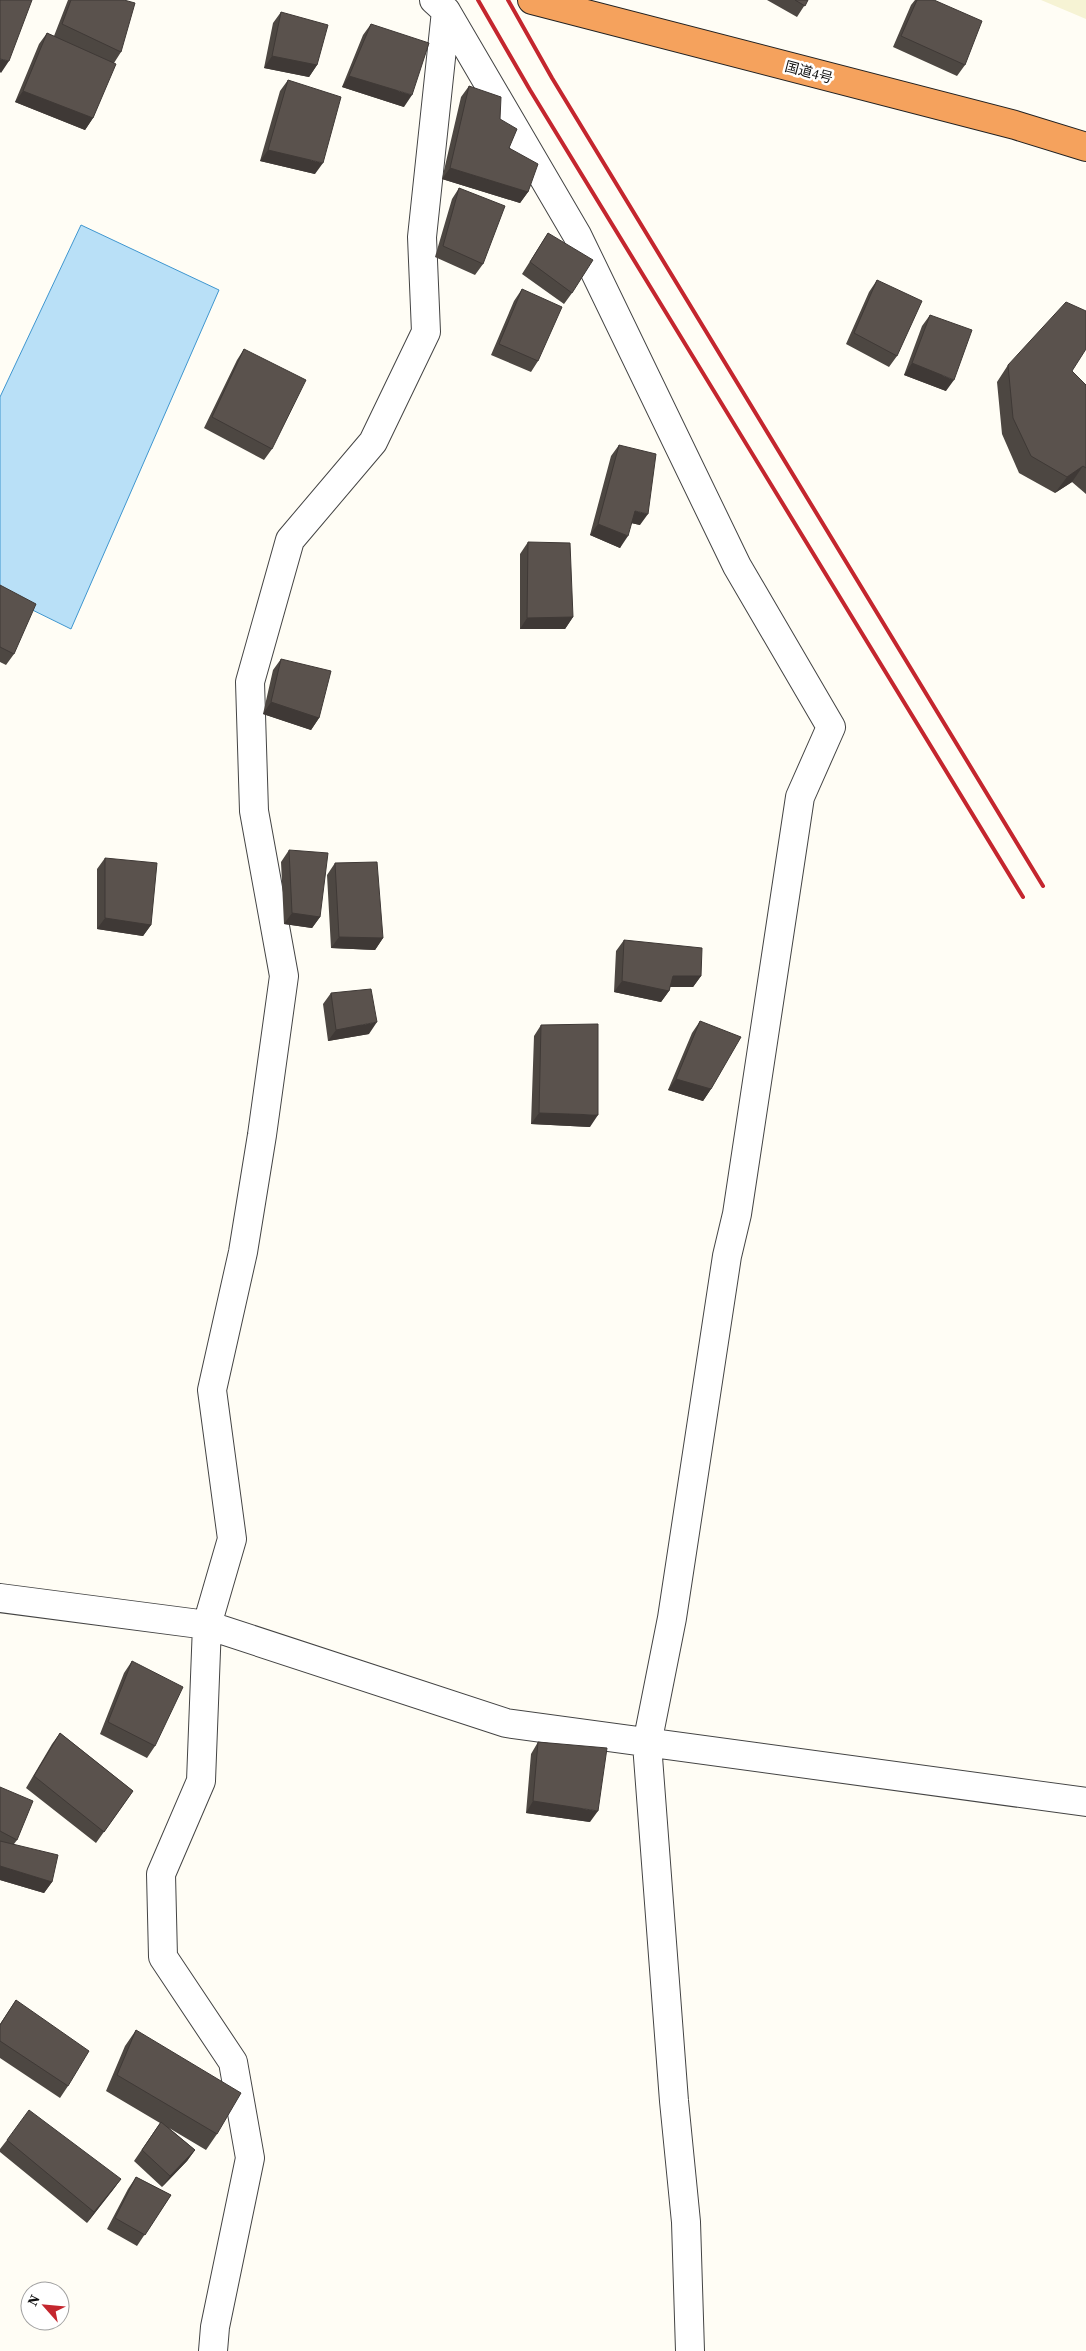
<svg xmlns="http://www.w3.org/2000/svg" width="1086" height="2351" viewBox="0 0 1086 2351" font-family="'Source Serif 4','Noto Sans JP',serif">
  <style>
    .farmland { fill: #f6f3d4 }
    .water { fill: #b9e0f7; stroke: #3f96cf }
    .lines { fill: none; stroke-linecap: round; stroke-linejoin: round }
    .minor-casing { stroke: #444; stroke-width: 30 }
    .highway-casing { stroke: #222; stroke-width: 30 }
    .minor { stroke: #fff; stroke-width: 28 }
    .highway { stroke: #f5a25d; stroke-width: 28 }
    .rail { stroke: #c4262e; stroke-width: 4 }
    .wall { fill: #4d4742 }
    .shaded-wall { fill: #3f3936 }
    .building { fill: #5a524d; stroke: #3f3936 }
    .labels { text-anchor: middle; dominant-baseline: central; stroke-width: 5; stroke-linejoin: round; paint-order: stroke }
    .street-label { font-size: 14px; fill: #111; stroke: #fff }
  </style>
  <rect width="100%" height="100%" fill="#fffdf5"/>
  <!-- farmland -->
  <path class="farmland" d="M1041 0H1086V19Z"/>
  <!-- water -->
  <path class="water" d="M81 225 219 290 71 629 0 594V397Z"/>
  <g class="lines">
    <defs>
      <path id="minor" d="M434 0 446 11 577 235 737 566 831 727 800 797 737 1214 727 1256 672 1618 647 1744 674 2101 686 2222 690 2351
        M0 1598 207 1625 506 1723 1086 1802
        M213 2351 215 2327 250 2158 233 2062 163 1957 161 1874 201 1781 207 1625 232 1539 212 1390 243 1252 262 1135 284 976 254 811 250 682 290 540 373 442 426 332 422 237 446 11"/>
      <path id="highway" d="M532 0 1015 125 1086 147"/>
    </defs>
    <!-- minor casing -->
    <use href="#minor" class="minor-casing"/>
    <!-- highway casing -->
    <use href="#highway" class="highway-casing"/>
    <!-- minor -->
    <use href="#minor" class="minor"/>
    <!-- highway -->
    <use href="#highway" class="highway"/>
    <!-- rail -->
    <path class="rail" d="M478 0 530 90 1023 897
      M508 0 552 78 1043 886"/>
  </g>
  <!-- wall -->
  <path class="wall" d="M68 0H124L121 52 114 63 93 118 85 130 15 102 39 44 47 33 54 36Z
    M767 0H808L797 17Z
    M915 0H917L965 65 957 76 893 47 911 5Z
    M281 12 317 65 309 77 264 68 273 23Z
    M371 24 404 107 342 87 363 35Z
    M288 80 315 174 260 161 280 91Z
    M469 86 500 119 509 148 528 192 520 203 442 179 461 97Z
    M459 188 483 264 475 275 435 257 452 199Z
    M548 233 572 293 564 304 522 274Z
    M877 280 897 356 889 367 846 344 869 292Z
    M522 289 538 361 531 372 491 355 514 301Z
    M930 315 946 391 904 375 922 326Z
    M244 349 272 449 264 460 204 428 237 360Z
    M1008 365 1072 371 1086 385V494L1072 482 1055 493 1019 473 1002 434 997 382Z
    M619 445 640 525 631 523 620 548 590 535 611 456Z
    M528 542 573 617 565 629H520V554Z
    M0 585 14 654 6 665 0 662Z
    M281 659 319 718 311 730 263 714 273 670Z
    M289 850 320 917 312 928 284 924 281 862Z
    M105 858 151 925 143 936 97 929V869Z
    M335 863 383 938 375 950 331 948 327 875Z
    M624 940 701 976 693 987H670L669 991 661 1002 614 992 616 951Z
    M331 993 369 1034 328 1041 323 1004Z
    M700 1021 711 1089 703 1101 668 1090 692 1033Z
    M541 1025 590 1127 531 1124 534 1036Z
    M132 1661 155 1746 147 1758 100 1734 124 1673Z
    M60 1733 133 1791 96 1843 26 1788 52 1744Z
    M538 1742 590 1822 526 1813 531 1754Z
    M0 1787 17 1840 14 1844 52 1882 44 1893 0 1880Z
    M16 2000 68 2086 60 2098 0 2058V2024Z
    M136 2030 217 2134 206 2150 169 2128 195 2150 187 2161 162 2187 134 2161 160 2123 106 2091 125 2046Z
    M7 2140 121 2179 87 2223 0 2152V2149Z
    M136 2177 171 2195 137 2246 107 2229 128 2189Z"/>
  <!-- shaded-wall -->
  <path class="shaded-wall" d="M272 56 317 65 309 77 264 68Z
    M0 59 9 61 1 73 0 72Z
    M349 76 412 95 404 107 342 87Z
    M23 91 93 118 85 130 15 102Z
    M268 150 323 163 315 174 260 161Z
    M450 168 528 192 520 203 442 179Z
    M912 363 954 380 946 391 904 375Z
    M1083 466 1072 482 1055 493 1067 477Z
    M635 511 648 514 640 525 627 522Z
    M598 524 628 536 620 548 590 535Z
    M573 617 565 629H520L527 618Z
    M271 702 319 718 311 730 263 714Z
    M292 913 320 917 312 928 284 924Z
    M105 918 151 925 143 936 97 929Z
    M339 937 383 938 375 950 331 948Z
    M673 976H701L693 987H666Z
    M622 981 669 991 661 1002 614 992Z
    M377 1022 369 1034 328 1041 336 1030Z
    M676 1079 711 1089 703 1101 668 1090Z
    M539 1113 598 1115 590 1127 531 1124Z
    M533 1801 598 1811 590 1822 526 1813Z
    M0 1866 52 1882 44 1893 0 1880Z
    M195 2150 187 2161 162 2187 170 2176Z
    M121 2179 113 2190 87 2223 94 2212Z"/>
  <!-- building -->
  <path class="building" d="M0 0H32L9 61 0 59Z
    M71 0H124L135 3 121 52 62 24Z
    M795 0H808L805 6Z
    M917 0H934L982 21 965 65 901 36Z
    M281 12 328 25 317 65 272 56Z
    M371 24 429 43 412 95 349 76Z
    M47 33 116 64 93 118 23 91Z
    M288 80 341 97 323 163 268 150Z
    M469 86 501 97 500 119 517 129 509 148 538 164 528 192 450 168Z
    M459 188 505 206 483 264 443 246Z
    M548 233 593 260 572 293 530 262Z
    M877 280 922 301 897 356 854 333Z
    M522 289 562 307 538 361 499 344Z
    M1066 302 1086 311V349L1072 371 1086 385V468L1083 466 1067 477 1031 456 1013 418 1008 365Z
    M930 315 972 330 954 380 912 363Z
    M244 349 306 380 272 449 212 417Z
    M619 445 656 454 648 514 635 511 628 536 598 524Z
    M528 542 570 543 573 617 527 618Z
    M0 585 36 604 14 654 0 647Z
    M281 659 331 671 319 718 271 702Z
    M289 850 328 853 320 917 292 913Z
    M105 858 157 863 151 925 105 918Z
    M377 862 383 938 339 937 335 863Z
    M624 940 702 948 701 976H673L669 991 622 981Z
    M371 989 377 1022 336 1030 331 993Z
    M700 1021 741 1037 711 1089 676 1079Z
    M598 1024V1115L539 1113 541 1025Z
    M132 1661 183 1687 155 1746 108 1722Z
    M60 1733 133 1791 104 1832 34 1776Z
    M538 1742 607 1748 598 1811 533 1801Z
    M0 1787 33 1801 17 1840 0 1831Z
    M0 1841 58 1855 52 1882 0 1866Z
    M16 2000 89 2051 68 2086 0 2041V2025Z
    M136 2030 241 2093 217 2134 117 2075Z
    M29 2110 121 2179 94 2212 7 2140Z
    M161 2122 195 2150 170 2176 142 2150Z
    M136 2177 171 2195 145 2235 115 2218Z"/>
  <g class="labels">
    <!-- street labels -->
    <g class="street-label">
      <text transform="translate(809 72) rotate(15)">国道4号</text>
    </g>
  </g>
  <!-- north arrow -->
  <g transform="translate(45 2306) rotate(297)"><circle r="24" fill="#ffffff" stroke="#a0a0a0"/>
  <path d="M0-4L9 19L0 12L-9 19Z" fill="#c4262e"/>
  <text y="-8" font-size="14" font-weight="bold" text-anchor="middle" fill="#111111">N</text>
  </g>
</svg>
